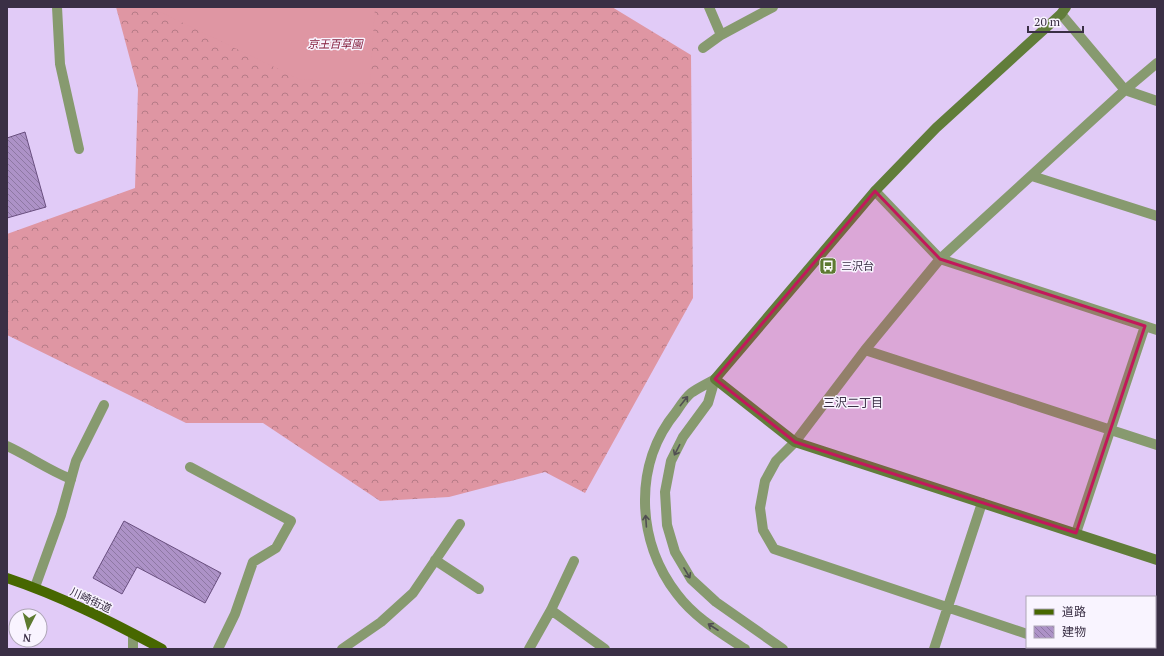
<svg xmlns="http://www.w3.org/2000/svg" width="1164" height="656" viewBox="0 0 1164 656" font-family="'PT Serif','Noto Sans JP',serif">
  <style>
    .forest { fill: url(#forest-crowns) }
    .garden { fill: #df96a3 }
    .building { fill: url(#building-back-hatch); stroke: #694f7f }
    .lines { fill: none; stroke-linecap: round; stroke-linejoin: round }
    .lane { stroke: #879a6f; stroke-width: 10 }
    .street { stroke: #879a6f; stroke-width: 10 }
    .secondary { stroke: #617d3a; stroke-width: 10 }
    .primary { stroke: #476700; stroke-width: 10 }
    .oneway { stroke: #514f52 }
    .marked { fill: #c2185b; fill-opacity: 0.2; stroke: #c2185b; stroke-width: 3; stroke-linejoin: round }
    .labels { text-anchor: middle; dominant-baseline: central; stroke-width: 3; stroke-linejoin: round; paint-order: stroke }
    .park-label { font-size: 11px; font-style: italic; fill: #841c3c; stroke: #f9f4ff }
    .poi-label { font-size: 11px; fill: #3a2f45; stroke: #f9f4ff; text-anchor: start }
    .street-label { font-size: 11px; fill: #3a2f45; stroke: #f9f4ff }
    .neighbourhood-label { font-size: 12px; fill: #3a2f45; stroke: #f9f4ff }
  </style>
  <defs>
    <pattern id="forest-crowns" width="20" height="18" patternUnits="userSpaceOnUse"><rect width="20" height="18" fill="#df96a3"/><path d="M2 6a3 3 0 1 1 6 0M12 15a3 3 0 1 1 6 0" fill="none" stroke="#b67b87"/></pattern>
    <pattern id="building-back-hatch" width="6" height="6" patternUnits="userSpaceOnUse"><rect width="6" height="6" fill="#ad92c7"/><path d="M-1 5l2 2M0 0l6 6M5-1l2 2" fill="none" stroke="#8e78a3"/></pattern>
  </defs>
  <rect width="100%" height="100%" fill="#e1cbf7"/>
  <!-- forest -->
  <path class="forest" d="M116 7H612L691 55 693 298 585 493 545 472 449 497 380 501 263 423H186L7 335V234L135 188 138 89Z"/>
  <!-- garden -->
  <path class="garden" d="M150 7H375L370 84 299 79Z"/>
  <!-- building -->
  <path class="building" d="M25 132 46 207 7 218V138Z
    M124 521 221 573 205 603 137 567 122 594 93 578Z"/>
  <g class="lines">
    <!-- lane -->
    <path class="lane" d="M7 446C29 456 48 470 71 479
      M435 560 479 589
      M342 649 381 622 413 593 460 524"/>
    <!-- street -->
    <path class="street" d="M57 7 60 64 79 149
      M709 7 721 35
      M1061 14 1125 90 1157 101
      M703 48 721 35 773 7
      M1032 176 1157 216
      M875 191 940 259 1157 330
      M865 350 1157 445
      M715 379C707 384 698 388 691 393 685 398 680 406 676 412 633 464 636 541 677 594 695 618 721 633 745 649
      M715 379 708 403 683 437 671 461 665 492 667 525 675 552 691 579 716 602 783 649
      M190 467 291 521 276 548 253 562 235 614 218 649
      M1076 533 1145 326
      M35 587 61 515 76 461 104 405
      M551 610 605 649
      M133 634V649
      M1027 634 774 549 763 530 760 508 765 481 776 461 795 442 865 350 940 259 1125 90 1157 63
      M1067 647 1073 649
      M529 649 551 610 574 561
      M934 649 982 503"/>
    <!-- secondary -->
    <path class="secondary" d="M1066 7 1061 14 936 128 875 191 715 379 795 442 1157 560"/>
    <!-- primary -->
    <path class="primary" d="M7 578C61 596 112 622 162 649"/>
  </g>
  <!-- one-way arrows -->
  <defs><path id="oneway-shaft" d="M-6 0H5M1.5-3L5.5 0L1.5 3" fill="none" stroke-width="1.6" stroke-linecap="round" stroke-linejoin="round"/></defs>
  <g class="oneway">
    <use href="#oneway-shaft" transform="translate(684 401) rotate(-51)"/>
    <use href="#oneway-shaft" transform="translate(677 450) rotate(117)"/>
    <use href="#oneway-shaft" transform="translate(646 521) rotate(-94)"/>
    <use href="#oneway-shaft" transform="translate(687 573) rotate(59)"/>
    <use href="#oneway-shaft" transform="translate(713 627) rotate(-147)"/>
  </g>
  <!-- marked area -->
  <path class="marked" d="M875 191 940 259 1145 326 1076 533 795 442 715 379Z"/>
  <!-- icons -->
  <defs>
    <symbol id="bus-square" viewBox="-11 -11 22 22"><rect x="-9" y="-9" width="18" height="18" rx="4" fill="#5d7a30" stroke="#f9f4ff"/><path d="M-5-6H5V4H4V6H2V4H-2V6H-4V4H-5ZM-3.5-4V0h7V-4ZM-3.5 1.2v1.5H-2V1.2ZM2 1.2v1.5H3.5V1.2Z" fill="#fff"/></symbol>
  </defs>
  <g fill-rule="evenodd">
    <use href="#bus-square" x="818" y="256" width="20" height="20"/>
  </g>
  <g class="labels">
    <!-- park labels -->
    <g class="park-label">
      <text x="335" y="44">京王百草園</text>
    </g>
    <!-- poi labels -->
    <g class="poi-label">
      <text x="841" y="266">三沢台</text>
    </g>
    <!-- street labels -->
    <g class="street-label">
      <text transform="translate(91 600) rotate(25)">川崎街道</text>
    </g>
    <!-- neighbourhood labels -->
    <g class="neighbourhood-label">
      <text x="853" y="402">三沢二丁目</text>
    </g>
  </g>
  <!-- border -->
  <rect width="1164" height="656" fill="none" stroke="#3a2f45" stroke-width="16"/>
  <!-- legend -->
  <rect x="1026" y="596" width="130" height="52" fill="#f9f4ff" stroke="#ada5b5"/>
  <rect x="1034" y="609" width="20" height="6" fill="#476700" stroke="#ada5b5"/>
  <text x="1062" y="616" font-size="12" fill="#3a2f45">道路</text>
  <rect x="1034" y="626" width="20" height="12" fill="url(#building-back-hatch)" stroke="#ada5b5"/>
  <text x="1062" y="636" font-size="12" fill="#3a2f45">建物</text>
  <!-- north arrow -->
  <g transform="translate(28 628) rotate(186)"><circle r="19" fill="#f9f4ff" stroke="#ada5b5"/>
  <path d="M0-3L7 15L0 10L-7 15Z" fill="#5d7a30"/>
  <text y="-6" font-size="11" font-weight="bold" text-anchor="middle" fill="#3a2f45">N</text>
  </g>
  <!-- scale -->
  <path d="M1028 26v6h55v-6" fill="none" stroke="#3a2f45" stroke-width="2"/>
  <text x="1034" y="26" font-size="12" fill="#3a2f45" stroke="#f9f4ff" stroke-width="3" paint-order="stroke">20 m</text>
</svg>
